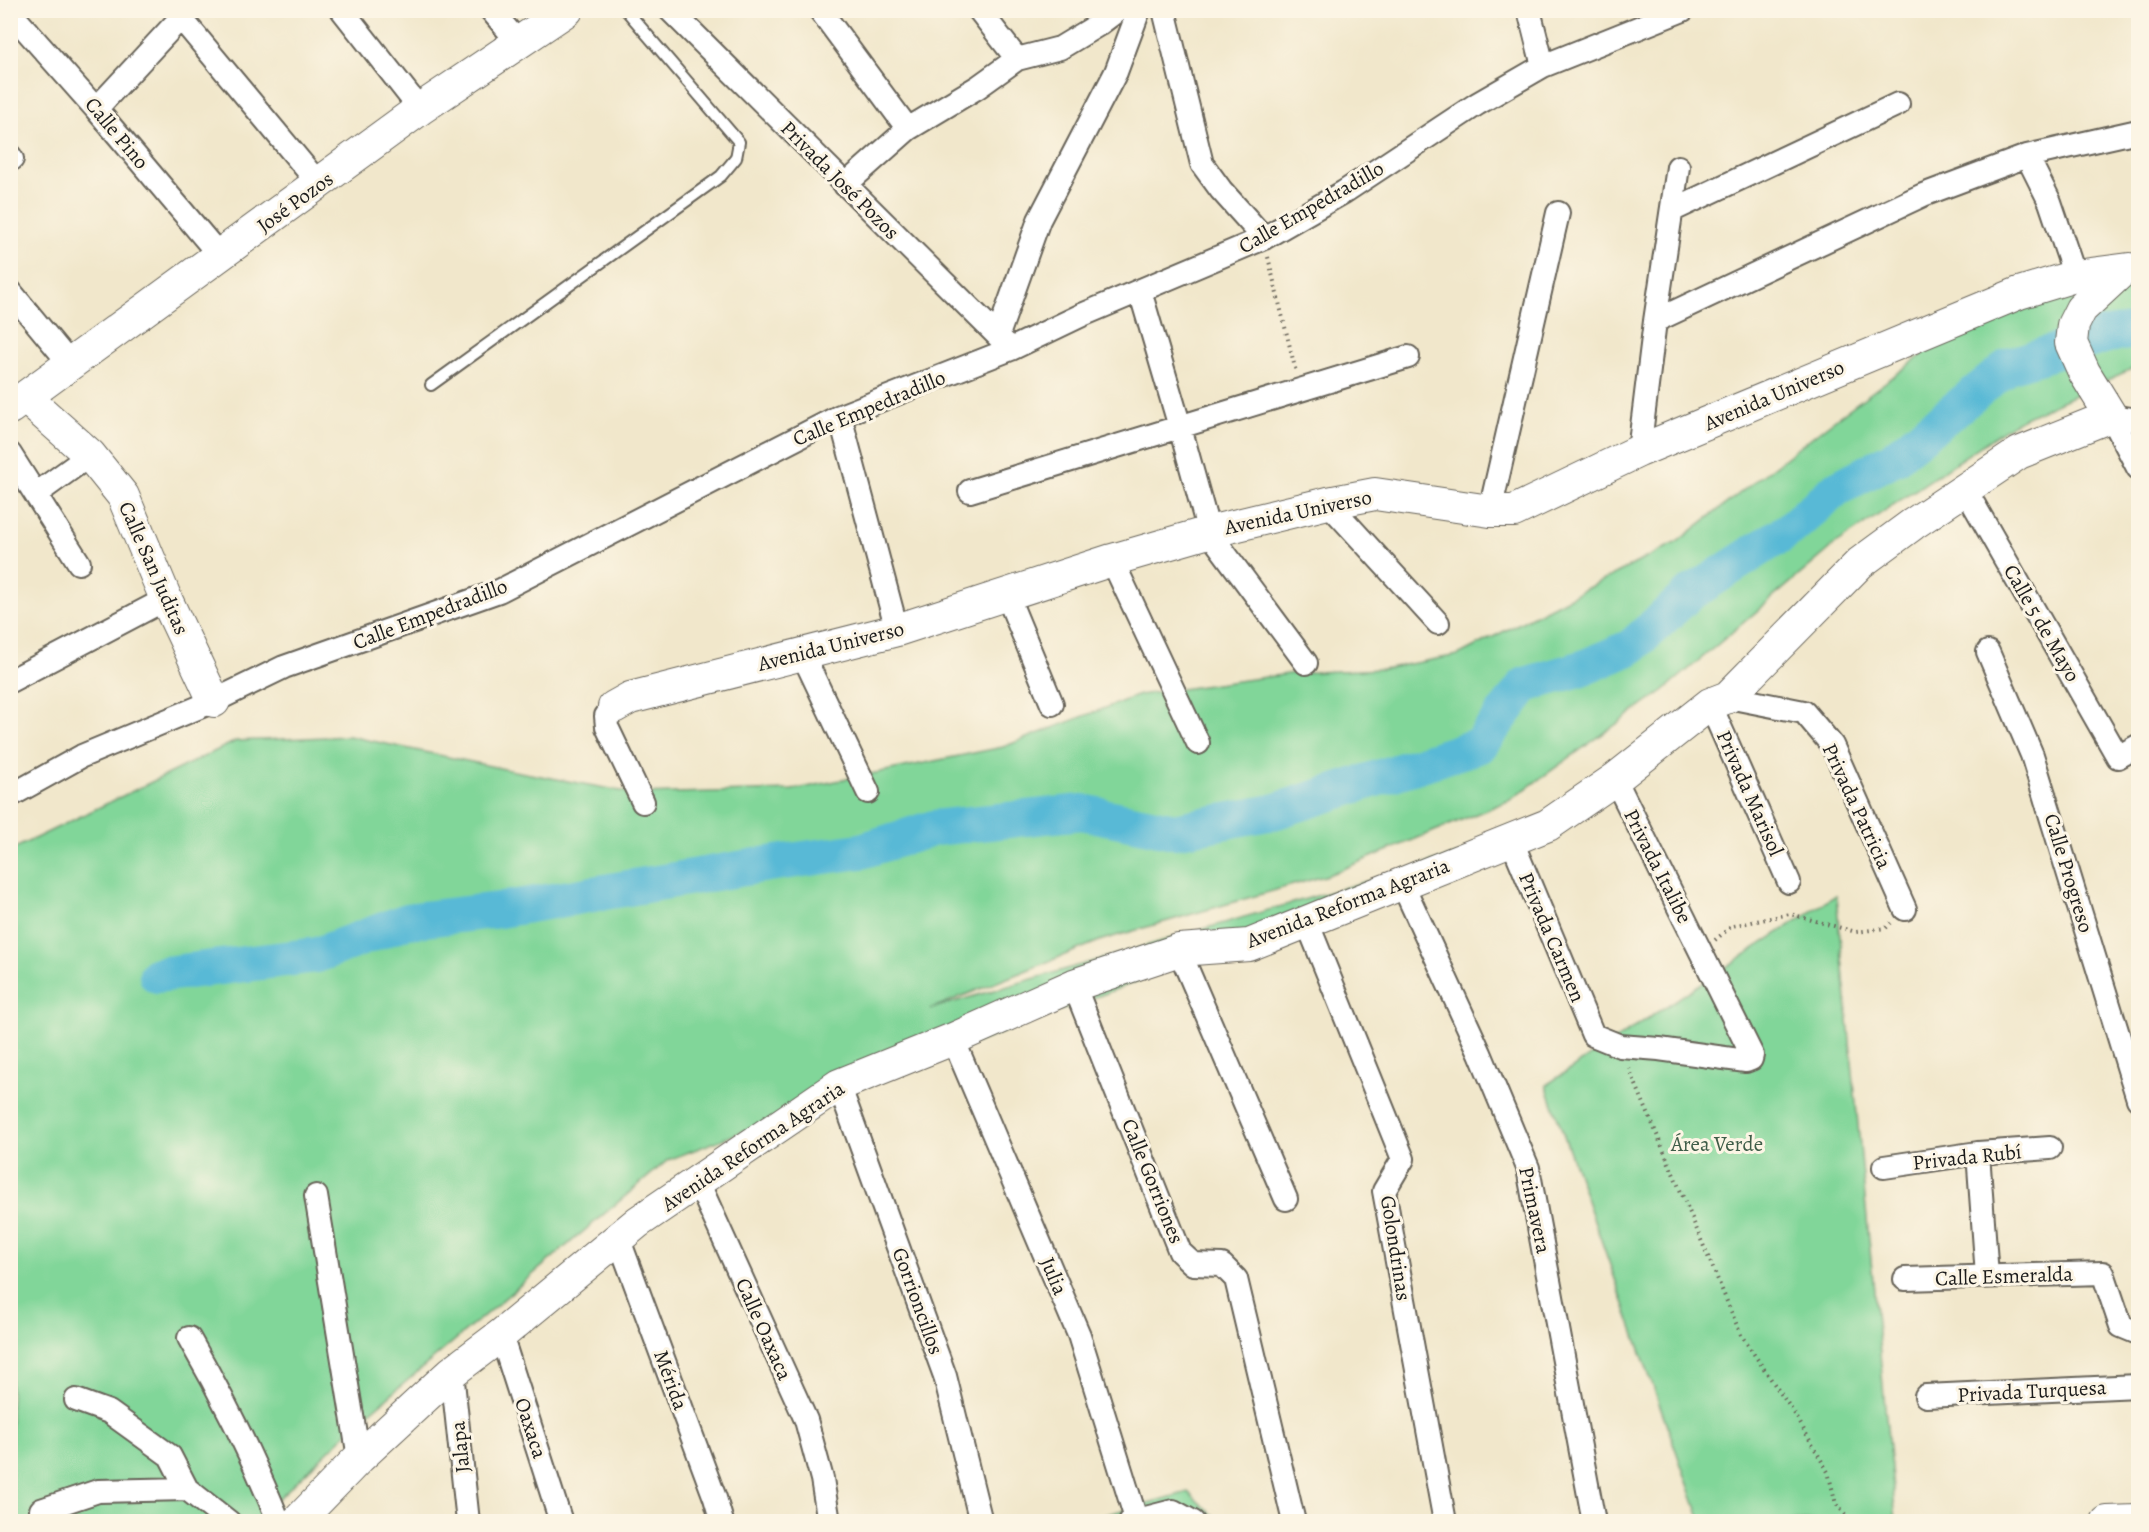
<svg xmlns="http://www.w3.org/2000/svg" width="2149" height="1532" viewBox="0 0 2149 1532" font-family="Alegreya,serif">
  <style>
    .green { fill: #81d699; stroke: #4e795a; stroke-width: 1.5 }
    .lines { fill: none; stroke-linecap: round; stroke-linejoin: round }
    .river { stroke: #58b9d6; stroke-width: 36 }
    .lane-casing { stroke: #676359; stroke-width: 14 }
    .street-casing { stroke: #676359; stroke-width: 26 }
    .secondary-casing { stroke: #676359; stroke-width: 34 }
    .path { stroke: #676359; stroke-width: 4; stroke-dasharray: 1.5 4.5; stroke-linecap: butt }
    .lane { stroke: #fff; stroke-width: 10 }
    .street { stroke: #fff; stroke-width: 22 }
    .secondary { stroke: #fff; stroke-width: 32 }
    .labels { text-anchor: middle; dominant-baseline: central; stroke-width: 6; stroke-linejoin: round; paint-order: stroke }
    .street-label { font-size: 21px; fill: #1c1c1c; stroke: #fcf5e5 }
    .park-label { font-size: 21px; fill: #3f5d48; stroke: #fcf5e5 }
  </style>
  <rect width="100%" height="100%" fill="#fcf5e5"/>
  <filter id="ink" filterUnits="userSpaceOnUse"><feTurbulence type="fractalNoise" baseFrequency=".0167" numOctaves="2"/><feDisplacementMap in="SourceGraphic" scale="12" xChannelSelector="R" yChannelSelector="G"/><feConvolveMatrix kernelMatrix="1 2 1 2 8 2 1 2 1" color-interpolation-filters="sRGB"/></filter>
  <filter id="wash" filterUnits="userSpaceOnUse"><feTurbulence type="fractalNoise" baseFrequency=".008" numOctaves="4" result="noise"/><feDisplacementMap in="SourceGraphic" scale="24" xChannelSelector="R" yChannelSelector="G"/><feGaussianBlur stdDeviation="1.35" result="paint"/><feColorMatrix in="noise" values="0 0 0 0 0 0 0 0 0 0 0 0 0 0 0 0 0 1.4 0 .05"/><feComposite in="paint" operator="in"/></filter>
  <g filter="url(#wash)">
    <rect width="100%" height="100%" fill="#f1e7cb"/>
    <!-- green -->
    <path class="green" d="M2138 282V366L2016 422 1837 543 1663 691 1510 800 1328 875 1102 940 930 1009 1511 839 668 1160 362 1419 255 1521 11 1522V850L236 741 349 736 514 771 637 794 792 790 1003 747 1139 695 1295 673 1383 669 1458 655 1677 542 1826 426 1975 316Z
      M1836 895 1896 1521H1701L1546 1085Z
      M1188 1492 1219 1521 1079 1522Z"/>
    <g class="lines">
      <!-- river -->
      <path class="river" d="M157 975 317 955 407 921 500 910 768 864 861 851 934 828 1082 812 1174 831 1273 812 1480 745 1525 685 1583 668 1631 647 1688 595 1790 529 1836 489 1894 458 2009 366 2107 335 2138 331"/>
    </g>
  </g>
  <g filter="url(#ink)">
    <g class="lines">
      <defs>
        <path id="lane" d="M431 385 721 176 736 158 739 142 626 10"/>
        <path id="street" d="M342 10 420 109
          M491 10 518 42
          M670 10 1011 349
          M820 10 908 129
          M979 10 1017 59
          M1164 10 1202 164 1221 190 1264 238
          M1529 10 1543 66
          M10 12 96 109 220 256
          M181 18 319 184
          M96 109 188 10
          M10 156 12 159
          M2027 156 2050 202 2075 276
          M845 185 908 129 978 87 1017 59 1060 48 1098 25 1118 10
          M1673 210 1898 104
          M10 291 71 365
          M1140 291 1180 427 1209 532 1306 663
          M1655 321 1923 195 2027 156 2138 131
          M998 335 1039 220 1116 72 1139 10
          M840 416 897 630
          M2111 416 2138 468
          M2111 416 2138 420
          M1639 451 1655 321 1678 167
          M10 454 79 563
          M1965 489 2118 757 2138 746
          M970 491 1408 357
          M36 494 90 455
          M1328 503 1438 623
          M1490 511 1558 213
          M1112 560 1198 743
          M1007 595 1052 704
          M1988 652 2032 755 2138 1099
          M802 653 868 792
          M10 681 166 599
          M1728 697 1804 712 1832 745 1905 909
          M1710 704 1789 882
          M614 707 606 716 607 727 643 802
          M10 796 82 756 214 701 284 667 499 591 840 416 1011 349 1082 315 1264 238 1344 192 1477 104 1543 66 1683 10
          M1511 839 1593 1035 1620 1046 1659 1049 1746 1061 1751 1059 1752 1055 1615 779
          M1402 883 1480 1053 1528 1168 1594 1522
          M1307 922 1403 1159 1384 1191 1445 1522
          M1179 950 1286 1199
          M1074 985 1180 1252 1193 1264 1222 1265 1236 1279 1294 1522
          M953 1039 1079 1335 1137 1522
          M839 1085 945 1376 981 1522
          M1978 1153 1987 1276
          M1884 1167 1978 1153 2050 1148
          M698 1182 806 1420 822 1479 829 1522
          M316 1196 359 1458
          M619 1240 715 1498 722 1522
          M1905 1279 2103 1273 2121 1326 2138 1333
          M501 1335 561 1522
          M189 1338C223 1397 253 1458 279 1522
          M452 1372 468 1522
          M1926 1396 2138 1386
          M76 1400 109 1412 170 1456 187 1489
          M41 1510 98 1491 187 1489 229 1522
          M1130 1522 1173 1511 1193 1522"/>
        <path id="secondary" d="M26 398 90 455 123 496 166 599 214 701
          M10 408 420 109 567 10
          M614 707 630 698 897 630 1112 560 1209 532 1328 503 1375 494 1490 511H1514L1639 451 2019 293 2075 276 2129 269
          M297 1522 359 1458 452 1372 501 1335 638 1222 839 1085 953 1039 1074 985 1179 950 1249 945 1548 825 1615 779 1710 704 1728 697 1860 563 1913 524 2019 453 2111 416 2084 372 2071 343 2073 325 2081 309 2123 270
          M2107 1522 2138 1521"/>
      </defs>
      <!-- lane casing -->
      <use href="#lane" class="lane-casing"/>
      <!-- street casing -->
      <use href="#street" class="street-casing"/>
      <!-- secondary casing -->
      <use href="#secondary" class="secondary-casing"/>
      <!-- path -->
      <path class="path" d="M1268 257 1296 372
        M1715 940 1732 926 1790 914 1856 932 1886 928 1891 923
        M1629 1068 1741 1335 1796 1416 1828 1472 1836 1504 1852 1522"/>
      <!-- lane -->
      <use href="#lane" class="lane"/>
      <!-- street -->
      <use href="#street" class="street"/>
      <!-- secondary -->
      <use href="#secondary" class="secondary"/>
    </g>
  </g>
  <g class="labels">
    <!-- street labels -->
    <g class="street-label">
      <text transform="translate(117 133) rotate(50)">Calle Pino</text>
      <text transform="translate(840 180) rotate(45)">Privada José Pozos</text>
      <text transform="translate(295 202) rotate(-36)">José Pozos</text>
      <text transform="translate(1311 207) rotate(-30)">Calle Empedradillo</text>
      <text transform="translate(1774 395) rotate(-23)">Avenida Universo</text>
      <text transform="translate(869 408) rotate(-23)">Calle Empedradillo</text>
      <text transform="translate(1298 512) rotate(-12)">Avenida Universo</text>
      <text transform="translate(154 568) rotate(66)">Calle San Juditas</text>
      <text transform="translate(430 614) rotate(-21)">Calle Empedradillo</text>
      <text transform="translate(2042 623) rotate(60)">Calle 5 de Mayo</text>
      <text transform="translate(831 646) rotate(-14)">Avenida Universo</text>
      <text transform="translate(1750 793) rotate(66)">Privada Marisol</text>
      <text transform="translate(1857 806) rotate(65)">Privada Patricia</text>
      <text transform="translate(1658 866) rotate(63)">Privada Italibe</text>
      <text transform="translate(2069 873) rotate(73)">Calle Progreso</text>
      <text transform="translate(1348 903) rotate(-21)">Avenida Reforma Agraria</text>
      <text transform="translate(1552 937) rotate(67)">Privada Carmen</text>
      <text transform="translate(753 1146) rotate(-34)">Avenida Reforma Agraria</text>
      <text transform="translate(1967 1157) rotate(-6)">Privada Rubí</text>
      <text transform="translate(1153 1181) rotate(68)">Calle Gorriones</text>
      <text transform="translate(1535 1210) rotate(78)">Primavera</text>
      <text transform="translate(1396 1248) rotate(81)">Golondrinas</text>
      <text transform="translate(1054 1276) rotate(67)">Julia</text>
      <text transform="translate(2004 1276) rotate(-2)">Calle Esmeralda</text>
      <text transform="translate(918 1301) rotate(70)">Gorrioncillos</text>
      <text transform="translate(764 1329) rotate(66)">Calle Oaxaca</text>
      <text transform="translate(671 1380) rotate(70)">Mérida</text>
      <text transform="translate(2032 1391) rotate(-3)">Privada Turquesa</text>
      <text transform="translate(531 1428) rotate(72)">Oaxaca</text>
      <text transform="translate(460 1447) rotate(-96)">Jalapa</text>
    </g>
    <!-- park labels -->
    <g class="park-label">
      <text x="1717" y="1144">Área Verde</text>
    </g>
  </g>
  <!-- margin -->
  <rect width="2149" height="1532" fill="none" stroke="#fcf5e5" stroke-width="36"/>
</svg>
